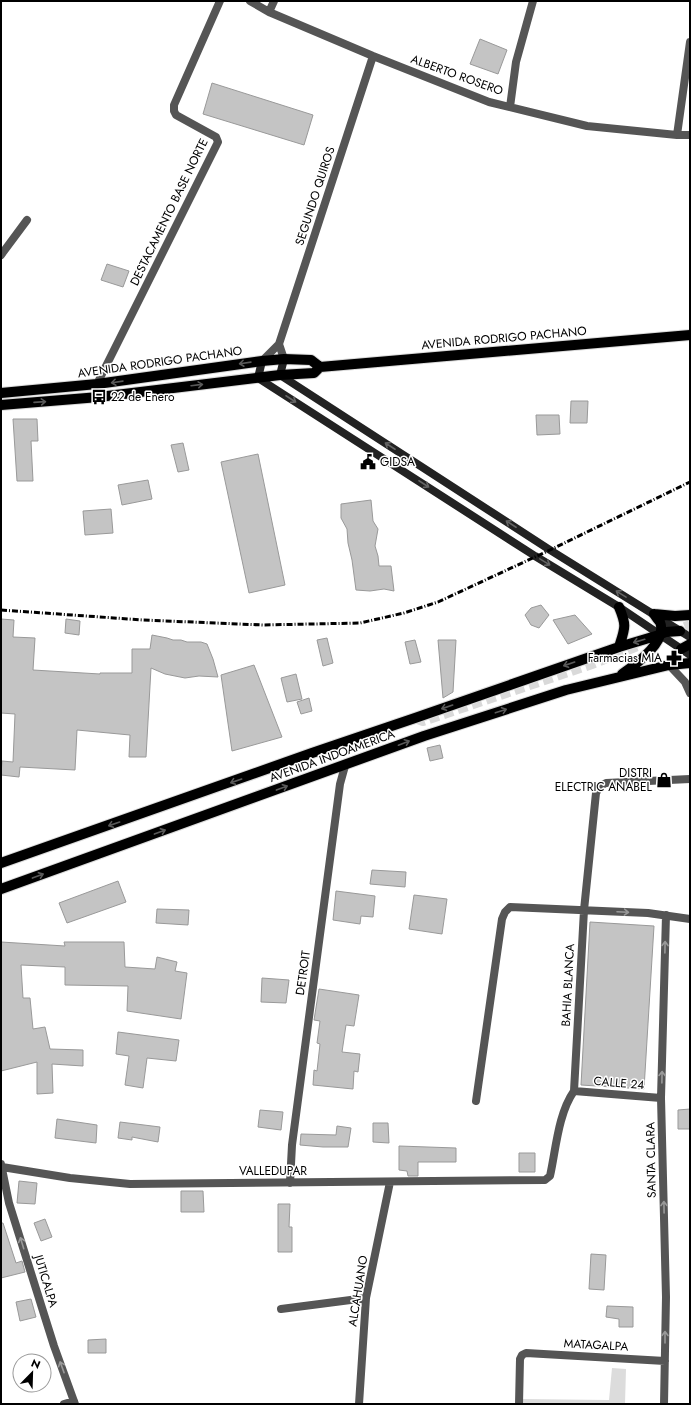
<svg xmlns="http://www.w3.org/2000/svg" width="691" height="1405" viewBox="0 0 691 1405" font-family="Jost,sans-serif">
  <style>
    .green { fill: #dcdcdc }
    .building { fill: #c4c4c4; stroke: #999 }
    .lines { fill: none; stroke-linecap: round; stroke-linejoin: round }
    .primary-tunnel { stroke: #d9d9d9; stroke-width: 10; stroke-dasharray: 10 5; stroke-linecap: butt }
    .primary-casing { stroke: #dbdbdb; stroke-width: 12 }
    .street { stroke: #555; stroke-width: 8 }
    .secondary { stroke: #222; stroke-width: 8 }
    .primary { stroke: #000; stroke-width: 10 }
    .rail { stroke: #000; stroke-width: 3; stroke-dasharray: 6 2 1 2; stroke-linecap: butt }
    .oneway { stroke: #595959 }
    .oneway2 { stroke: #646464 }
    .oneway3 { stroke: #999 }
    .labels { text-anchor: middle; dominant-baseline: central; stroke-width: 3; stroke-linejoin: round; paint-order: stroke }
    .street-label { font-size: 12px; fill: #000; stroke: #fff }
    .poi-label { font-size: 12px; fill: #000; stroke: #fff; text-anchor: start }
  </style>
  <rect width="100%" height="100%" fill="#fff"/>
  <!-- green -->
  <path class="green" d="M612 1368 626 1369 625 1404H522V1399L609 1400Z"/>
  <!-- building -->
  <path class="building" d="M480 39 507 50 498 74 470 64Z
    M212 83 313 115 304 145 203 114Z
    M107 264 129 271 123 287 101 280Z
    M571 401H588L587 423H570Z
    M536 415H559L560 434 537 435Z
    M13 419H37L38 441H31L33 481H17Z
    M183 443 189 470 178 472 171 445Z
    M258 454 285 585 249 593 221 462Z
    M148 480 152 499 122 505 118 485Z
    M371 500 373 521 378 529 375 546 378 556 379 566H391L394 591 384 589 370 591 356 590 352 560 348 543 347 529 341 518V504Z
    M111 509 113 533 85 535 83 511Z
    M541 605 549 615 539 628 531 625 525 615 531 608Z
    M575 615 592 634 568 644 553 620Z
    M1 619 14 620 13 637 35 638 33 670 100 674V673H132V649H150L152 635 167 638 173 640H181L187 642H201L207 644 213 659 218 677 199 676 185 678 165 674 151 668 146 757H129L130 735 77 730 75 770 20 767 19 777 1 775 2 761 13 762 15 714 1 713Z
    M66 619 80 621 79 635 65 633Z
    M327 638 333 663 323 666 317 640Z
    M415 640 421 662 410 664 405 642Z
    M438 640H456L453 692 443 698Z
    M254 665 282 737 232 751 221 675Z
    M296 674 302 699 287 702 281 678Z
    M309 698 312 711 301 714 297 702Z
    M440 745 443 758 430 761 427 748Z
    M372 870 406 872 405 887 370 884Z
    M118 881 126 902 67 923 59 903Z
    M336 891 375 896 373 917 361 916 360 924 333 920Z
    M414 895 447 899 442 934 409 929Z
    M157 909 189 910 188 925 156 923Z
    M590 922 654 926 644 1089 581 1085Z
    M1 942 65 946 64 942H124L125 967 155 969 157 957 177 962 175 971 187 973 181 1019 127 1011 128 986 65 985V967L21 965 23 998H30L33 1029 45 1027 50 1049 83 1050V1066L52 1064 53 1093 37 1094V1062L1 1071Z
    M262 978 289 980 286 1003 261 1002Z
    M319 989 359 995 354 1026 346 1025 342 1052 360 1054 358 1072 354 1071 353 1089 313 1085 314 1070 317 1071 320 1044 317 1043 320 1021 314 1020Z
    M118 1032 179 1040 176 1061 147 1058 143 1088 125 1085 129 1056 116 1054Z
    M690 1109V1129H678V1110Z
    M260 1110 283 1112 281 1130 258 1127Z
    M57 1119 97 1125 96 1143 55 1138Z
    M120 1122 160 1127 158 1142 132 1137V1140L118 1138Z
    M373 1123H388L389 1143 373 1142Z
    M337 1126 351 1128 348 1147H323L300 1145 301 1134 336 1135Z
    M399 1146 456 1148V1162H418V1176H408L407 1171 399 1170Z
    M519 1153H535V1172H519Z
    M19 1181 37 1183 35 1204 17 1203Z
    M181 1191H203L204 1212H181Z
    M278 1204H290L289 1227H292V1252H278Z
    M45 1219 52 1237 41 1241 34 1223Z
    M1 1223H3L16 1263 22 1261 25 1272 1 1278Z
    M591 1254 606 1255 604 1290 589 1289Z
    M31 1299 36 1317 20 1321 16 1302Z
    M607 1306 633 1307V1327H619V1319L606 1317Z
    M106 1339V1353H88V1340Z"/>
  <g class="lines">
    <!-- primary-tunnel -->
    <path class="primary-tunnel" d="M671 633 690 625
      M415 718 423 721 592 664 640 645"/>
    <defs>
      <path id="primary" d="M1 393 97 384 262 361 284 359 311 360 320 367
        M1 405 99 397 280 375 314 373 320 367 690 335
        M619 607C627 626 625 628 619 647
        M654 614 675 616 690 615
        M681 649 690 644
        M622 674C635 665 668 642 660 622 658 620 656 617 654 614
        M1 863 312 753 415 718 619 647 659 635 666 632 680 631
        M1 889 424 736 566 690 669 665 690 663"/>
    </defs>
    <!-- primary casing -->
    <use href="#primary" class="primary-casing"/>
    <!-- street -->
    <path class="street" d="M250 1 269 12 373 56 489 102 587 126 677 135H690
      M269 12 274 1
      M510 107 516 62 533 1
      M677 135 690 42
      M1 255 27 220
      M279 344 284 359
      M262 361 279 344 373 56
      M97 384 218 142 216 137 176 115 174 111V105L220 1
      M669 665 685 682 690 693
      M574 1091 661 1098
      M476 1101 502 919 505 912 510 907 648 913 690 919
      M1 1164 9 1203 54 1346 75 1404
      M2 1167 70 1178 130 1184 545 1180 550 1176C556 1149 558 1114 574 1091L584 910 596 793 600 786 606 783 690 779
      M290 1183 292 1145 340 784 345 766
      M281 1309 366 1298
      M64 1404 74 1401
      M359 1404 366 1298 390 1182
      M519 1404 520 1359 522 1355 526 1353 665 1361
      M664 1404 666 1297 661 1098 666 915"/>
    <!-- secondary -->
    <path class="secondary" d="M284 359 280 375 550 550 690 637
      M262 361 258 378 535 556 619 607 690 655"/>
    <!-- primary -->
    <use href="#primary" class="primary"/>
    <!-- rail -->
    <path class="rail" d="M1 610 143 620 263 625 360 623 404 613 438 602 550 550 690 482"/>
  </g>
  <!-- one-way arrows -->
  <defs><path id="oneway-shaft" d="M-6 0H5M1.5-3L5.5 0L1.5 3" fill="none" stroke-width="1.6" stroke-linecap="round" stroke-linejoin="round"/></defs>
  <g class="oneway">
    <use href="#oneway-shaft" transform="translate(245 363) rotate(172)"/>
    <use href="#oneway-shaft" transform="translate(117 382) rotate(172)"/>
    <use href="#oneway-shaft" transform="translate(197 385) rotate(-7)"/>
    <use href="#oneway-shaft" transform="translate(40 402) rotate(-4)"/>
    <use href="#oneway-shaft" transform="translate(639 641) rotate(164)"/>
    <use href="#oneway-shaft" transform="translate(569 664) rotate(161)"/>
    <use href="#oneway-shaft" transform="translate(447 707) rotate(161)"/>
    <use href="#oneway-shaft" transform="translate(501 711) rotate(-18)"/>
    <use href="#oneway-shaft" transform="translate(404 743) rotate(-21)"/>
    <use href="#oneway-shaft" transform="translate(236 781) rotate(161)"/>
    <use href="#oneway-shaft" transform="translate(282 788) rotate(-20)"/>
    <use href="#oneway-shaft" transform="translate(114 824) rotate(161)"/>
    <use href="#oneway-shaft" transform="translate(160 832) rotate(-20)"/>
    <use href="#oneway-shaft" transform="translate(38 876) rotate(-20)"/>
  </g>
  <g class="oneway2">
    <use href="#oneway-shaft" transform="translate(291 399) rotate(33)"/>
    <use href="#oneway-shaft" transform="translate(390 446) rotate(-147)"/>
    <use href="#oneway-shaft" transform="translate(424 484) rotate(33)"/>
    <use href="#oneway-shaft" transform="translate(511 524) rotate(-147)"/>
    <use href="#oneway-shaft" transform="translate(545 562) rotate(31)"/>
    <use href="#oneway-shaft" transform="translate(621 594) rotate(-148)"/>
  </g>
  <g class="oneway3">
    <use href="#oneway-shaft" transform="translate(623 912) rotate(3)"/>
    <use href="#oneway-shaft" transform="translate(665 947) rotate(-89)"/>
    <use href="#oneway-shaft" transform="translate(662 1077) rotate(-89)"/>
    <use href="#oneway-shaft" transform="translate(664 1207) rotate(-91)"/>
    <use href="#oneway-shaft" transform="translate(22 1243) rotate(-107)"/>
    <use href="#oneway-shaft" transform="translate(665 1337) rotate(-90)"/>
    <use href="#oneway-shaft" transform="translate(62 1367) rotate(-110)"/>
  </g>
  <!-- icons -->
  <defs>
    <symbol id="bus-bare" viewBox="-9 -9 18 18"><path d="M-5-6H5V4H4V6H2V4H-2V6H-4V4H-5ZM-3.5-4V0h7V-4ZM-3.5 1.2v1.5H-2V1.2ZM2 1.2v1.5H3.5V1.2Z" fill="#000" stroke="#fff" stroke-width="2.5" paint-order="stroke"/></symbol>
    <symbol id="civic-bare" viewBox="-9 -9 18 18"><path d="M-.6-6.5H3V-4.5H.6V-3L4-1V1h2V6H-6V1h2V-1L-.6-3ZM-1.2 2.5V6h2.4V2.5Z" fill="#000" stroke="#fff" stroke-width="2.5" paint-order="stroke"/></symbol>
    <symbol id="pharmacy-bare" viewBox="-9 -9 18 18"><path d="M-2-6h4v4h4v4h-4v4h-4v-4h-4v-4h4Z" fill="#000" stroke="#fff" stroke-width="2.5" paint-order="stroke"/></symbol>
    <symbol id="shop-bare" viewBox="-9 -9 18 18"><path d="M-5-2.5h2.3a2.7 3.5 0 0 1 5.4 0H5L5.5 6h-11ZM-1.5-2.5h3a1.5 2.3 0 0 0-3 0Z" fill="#000" stroke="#fff" stroke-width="2.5" paint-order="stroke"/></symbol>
  </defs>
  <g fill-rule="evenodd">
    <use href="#bus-bare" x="88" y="386" width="22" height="22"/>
    <use href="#civic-bare" x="357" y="451" width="22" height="22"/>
    <use href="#pharmacy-bare" x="663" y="647" width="22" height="22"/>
    <use href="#shop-bare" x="653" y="769" width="22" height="22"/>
  </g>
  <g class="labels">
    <!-- street labels -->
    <g class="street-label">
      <text transform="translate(457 75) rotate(20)">ALBERTO ROSERO</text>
      <text transform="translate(315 196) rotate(-72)">SEGUNDO QUIROS</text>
      <text transform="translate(169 212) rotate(-64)">DESTACAMENTO BASE NORTE</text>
      <text transform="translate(504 338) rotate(-5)">AVENIDA RODRIGO PACHANO</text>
      <text transform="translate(160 362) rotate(-8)">AVENIDA RODRIGO PACHANO</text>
      <text transform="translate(332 756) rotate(-20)">AVENIDA INDOAMERICA</text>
      <text transform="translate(303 973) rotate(-82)">DETROIT</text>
      <text transform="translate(568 985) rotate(-87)">BAHIA BLANCA</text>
      <text transform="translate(619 1083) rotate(5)">CALLE 24</text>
      <text transform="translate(651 1160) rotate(-91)">SANTA CLARA</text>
      <text x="273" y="1171">VALLEDUPAR</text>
      <text transform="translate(46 1281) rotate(73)">JUTICALPA</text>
      <text transform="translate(358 1291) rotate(-81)">ALCAHUANO</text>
      <text transform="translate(596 1345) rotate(3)">MATAGALPA</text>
    </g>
    <!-- poi labels -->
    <g class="poi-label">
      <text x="111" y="397">22 de Enero</text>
      <text x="380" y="462">GIDSA</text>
      <text x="662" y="658" text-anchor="end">Farmacias MIA</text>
      <text x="652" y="773" text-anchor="end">DISTRI<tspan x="652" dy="14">ELECTRIC ANABEL</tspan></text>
    </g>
  </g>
  <!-- border -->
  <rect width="691" height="1405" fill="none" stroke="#000000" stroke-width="4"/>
  <!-- north arrow -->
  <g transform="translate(32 1373) rotate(23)"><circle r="19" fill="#ffffff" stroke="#999999"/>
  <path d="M0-3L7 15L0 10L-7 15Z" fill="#000000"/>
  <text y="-6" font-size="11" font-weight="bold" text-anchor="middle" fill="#000000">N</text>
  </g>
</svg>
